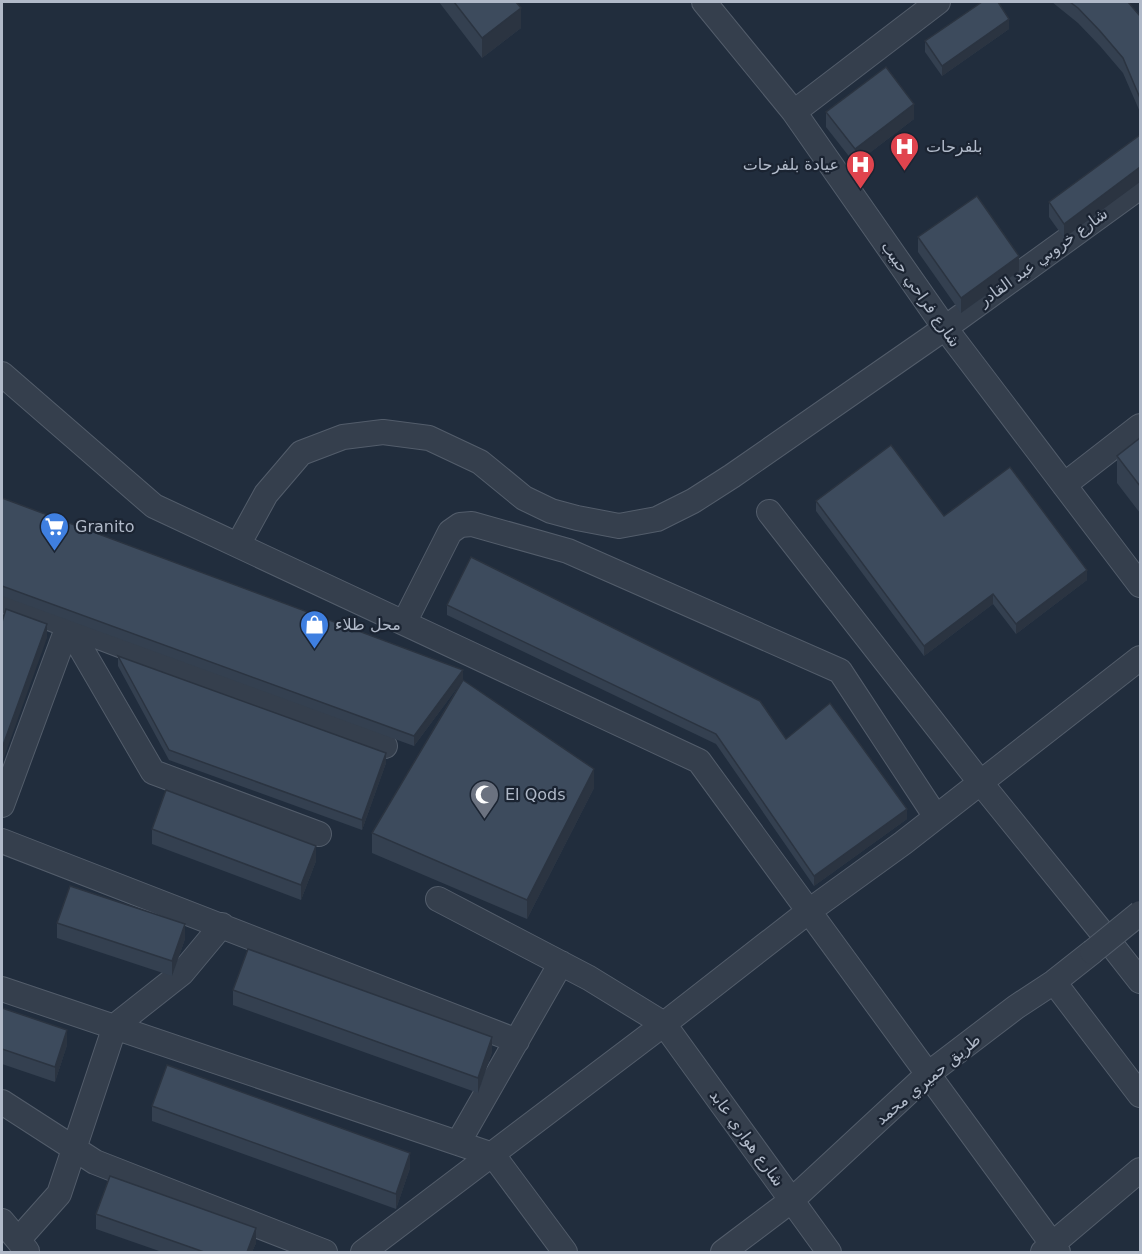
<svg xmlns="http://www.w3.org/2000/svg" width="1142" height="1254" viewBox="0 0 1142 1254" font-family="'DejaVu Sans','Noto Sans Arabic',sans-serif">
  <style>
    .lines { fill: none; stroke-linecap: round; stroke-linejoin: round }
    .street-casing { stroke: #535d6b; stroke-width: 26 }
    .street { stroke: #353f4d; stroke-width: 24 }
    .street-bridge-casing { stroke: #535d6b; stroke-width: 26; stroke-linecap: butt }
    .street-bridge { stroke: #353f4d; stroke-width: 24 }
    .wall { fill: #344050 }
    .shaded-wall { fill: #2b3441 }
    .building { fill: #3d4b5d; stroke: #2b3441; stroke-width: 1.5 }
    .labels { text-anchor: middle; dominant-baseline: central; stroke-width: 4.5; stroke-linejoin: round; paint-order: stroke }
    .poi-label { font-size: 16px; fill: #b1bac9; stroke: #1b2432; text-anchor: start }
    .street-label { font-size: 16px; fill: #b1bac9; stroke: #1b2432 }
  </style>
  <rect width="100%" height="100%" fill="#212d3d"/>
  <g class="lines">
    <defs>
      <path id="street" d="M704 2 794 112 945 328 1140 585
        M794 112 938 2
        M2 374 154 506 699 761 1058 1252
        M1064 485 1140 426
        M769 512 980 782 1100 930 1140 981
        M238 545 266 494 301 453 343 437 383 432 429 438 480 462 524 498 551 511 577 518 619 526 657 519 693 501 732 476 945 328 1140 187
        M2 600 385 746
        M404 623 450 532 460 525 472 524 568 551 840 671 936 817
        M2 805 68 626 153 772 319 834
        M2 841 517 1041
        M438 899 589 978 664 1024 829 1252
        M1054 982 1140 1095
        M2 989 493 1155 565 1252
        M2 1102 95 1162 325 1252
        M458 1143 561 963
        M2 1221 27 1251
        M18 1240 59 1194 115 1026 182 973 222 925
        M363 1252 664 1024 809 911 903 843 1140 658
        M723 1252 792 1200 928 1074 1016 1007 1054 982 1092 952
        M1043 1252 1140 1170"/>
    </defs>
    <!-- street casing -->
    <use href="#street" class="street-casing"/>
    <!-- street -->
    <use href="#street" class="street"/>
    <defs>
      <path id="street-bridge" d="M1092 952 1140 913"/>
    </defs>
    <!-- street-bridge casing -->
    <use href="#street-bridge" class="street-bridge-casing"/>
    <!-- street-bridge -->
    <use href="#street-bridge" class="street-bridge"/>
  </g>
  <!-- wall -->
  <path class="wall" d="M439 2H516L521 28 482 58Z
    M1052 2H1128L1140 16V112L1123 73 1100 46 1078 23Z
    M1009 29 942 76 925 52V41Z
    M826 112 914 119 855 164 826 127Z
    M1140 135 1064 238 1049 217V202Z
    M918 237 1019 271 961 313 918 252Z
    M1140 438V513L1117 483V456Z
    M2 498 463 680 594 788 527 919 372 853V833L460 684 414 746 2 596Z
    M816 501 944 516 1087 580 1016 634 993 604 924 656 816 511Z
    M447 605 786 739 907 819 814 886 716 744 447 615Z
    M118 656 386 763 362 830 169 760 118 666Z
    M152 829 316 861 301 900 152 844Z
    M57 923 185 939 172 976 57 938Z
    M233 990 492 1052 478 1093 233 1005Z
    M2 1008 67 1045 55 1082 2 1064Z
    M152 1106 410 1168 396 1209 152 1121Z
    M96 1214 256 1243 252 1252H162L96 1229Z"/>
  <!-- shaded-wall -->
  <path class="shaded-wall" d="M521 8V28L482 58V38Z
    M1009 19V29L942 76V66Z
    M914 104V119L855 164V149Z
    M1140 167V182L1064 238V224Z
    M1019 256V271L961 313V298Z
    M1087 570V580L1016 634V624Z
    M993 594V604L924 656V646Z
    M47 624V638L2 763V748Z
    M463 670V680L414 746V736Z
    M386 753V763L362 830V820Z
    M594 769V788L527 919V900Z
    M907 809V819L814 886V876Z
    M316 846V861L301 900V885Z
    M185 924V939L172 976V961Z
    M67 1030V1045L55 1082V1067Z
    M492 1037V1052L478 1093V1078Z
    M410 1153V1168L396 1209V1194Z
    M256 1228V1243L252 1252H247Z"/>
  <!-- building -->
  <path class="building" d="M454 2H516L521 8 482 38Z
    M982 2H998L1009 19 942 66 925 41Z
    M1070 2H1128L1140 16V98L1123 58 1100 31 1078 8Z
    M886 67 914 104 855 149 826 112Z
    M1140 135V167L1064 224 1049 202Z
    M977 196 1019 256 961 298 918 237Z
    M1140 438V486L1117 456Z
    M891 445 944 516 1010 467 1087 570 1016 624 993 594 924 646 816 501Z
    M2 498 463 670 414 736 2 586Z
    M471 557 760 701 786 739 830 703 907 809 814 876 716 734 447 605Z
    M6 609 47 624 2 748V622Z
    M118 656 386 753 362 820 169 750Z
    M463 680 594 769 527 900 372 833Z
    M166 790 316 846 301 885 152 829Z
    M70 886 185 924 172 961 57 923Z
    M248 949 492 1037 478 1078 233 990Z
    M2 1008 67 1030 55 1067 2 1049Z
    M167 1065 410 1153 396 1194 152 1106Z
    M110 1176 256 1228 247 1252H204L96 1214Z"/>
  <!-- icons -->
  <defs>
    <symbol id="hospital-pin" viewBox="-11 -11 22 30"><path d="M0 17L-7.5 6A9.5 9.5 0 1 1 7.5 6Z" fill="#e0444e" stroke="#1b2432"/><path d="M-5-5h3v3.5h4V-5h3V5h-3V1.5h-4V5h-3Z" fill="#fff"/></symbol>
    <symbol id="supermarket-pin" viewBox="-11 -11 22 30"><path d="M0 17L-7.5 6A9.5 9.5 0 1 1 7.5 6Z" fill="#3f7fe0" stroke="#1b2432"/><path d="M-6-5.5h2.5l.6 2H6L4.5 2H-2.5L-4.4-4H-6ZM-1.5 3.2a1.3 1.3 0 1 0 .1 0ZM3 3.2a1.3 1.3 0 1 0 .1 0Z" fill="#fff"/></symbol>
    <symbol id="shop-pin" viewBox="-11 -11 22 30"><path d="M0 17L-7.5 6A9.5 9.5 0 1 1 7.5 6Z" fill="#3f7fe0" stroke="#1b2432"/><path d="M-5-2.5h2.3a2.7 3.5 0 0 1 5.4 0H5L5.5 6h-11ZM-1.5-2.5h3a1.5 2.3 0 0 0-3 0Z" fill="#fff"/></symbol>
    <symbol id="mosque-pin" viewBox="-11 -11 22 30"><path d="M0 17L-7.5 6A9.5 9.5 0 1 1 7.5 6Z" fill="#6b7280" stroke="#1b2432"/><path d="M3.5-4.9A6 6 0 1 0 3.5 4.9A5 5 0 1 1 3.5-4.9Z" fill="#fff"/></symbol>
  </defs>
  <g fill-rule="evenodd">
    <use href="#hospital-pin" x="888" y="130" width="33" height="45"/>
    <use href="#hospital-pin" x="844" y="148" width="33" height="45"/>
    <use href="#supermarket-pin" x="38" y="510" width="33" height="45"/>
    <use href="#shop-pin" x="298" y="608" width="33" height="45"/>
    <use href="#mosque-pin" x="468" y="778" width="33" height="45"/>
  </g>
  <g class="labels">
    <!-- poi labels -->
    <g class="poi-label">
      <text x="926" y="146">بلفرحات</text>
      <text x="839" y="164" text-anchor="end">عيادة بلفرحات</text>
      <text x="75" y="526">Granito</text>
      <text x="335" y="624">محل طلاء</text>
      <text x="505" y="794">El Qods</text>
    </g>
    <!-- street labels -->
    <g class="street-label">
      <text transform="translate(1043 257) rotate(-36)">شارع خروبي عبد القادر</text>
      <text transform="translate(921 294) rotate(55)">شارع فراحي حبيب</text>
      <text transform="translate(928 1079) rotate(-40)">طريق حميري محمد</text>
      <text transform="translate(747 1138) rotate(54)">شارع هواري عابد</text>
    </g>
  </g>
  <!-- border -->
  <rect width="1142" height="1254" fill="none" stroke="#b1bac9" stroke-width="6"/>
</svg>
